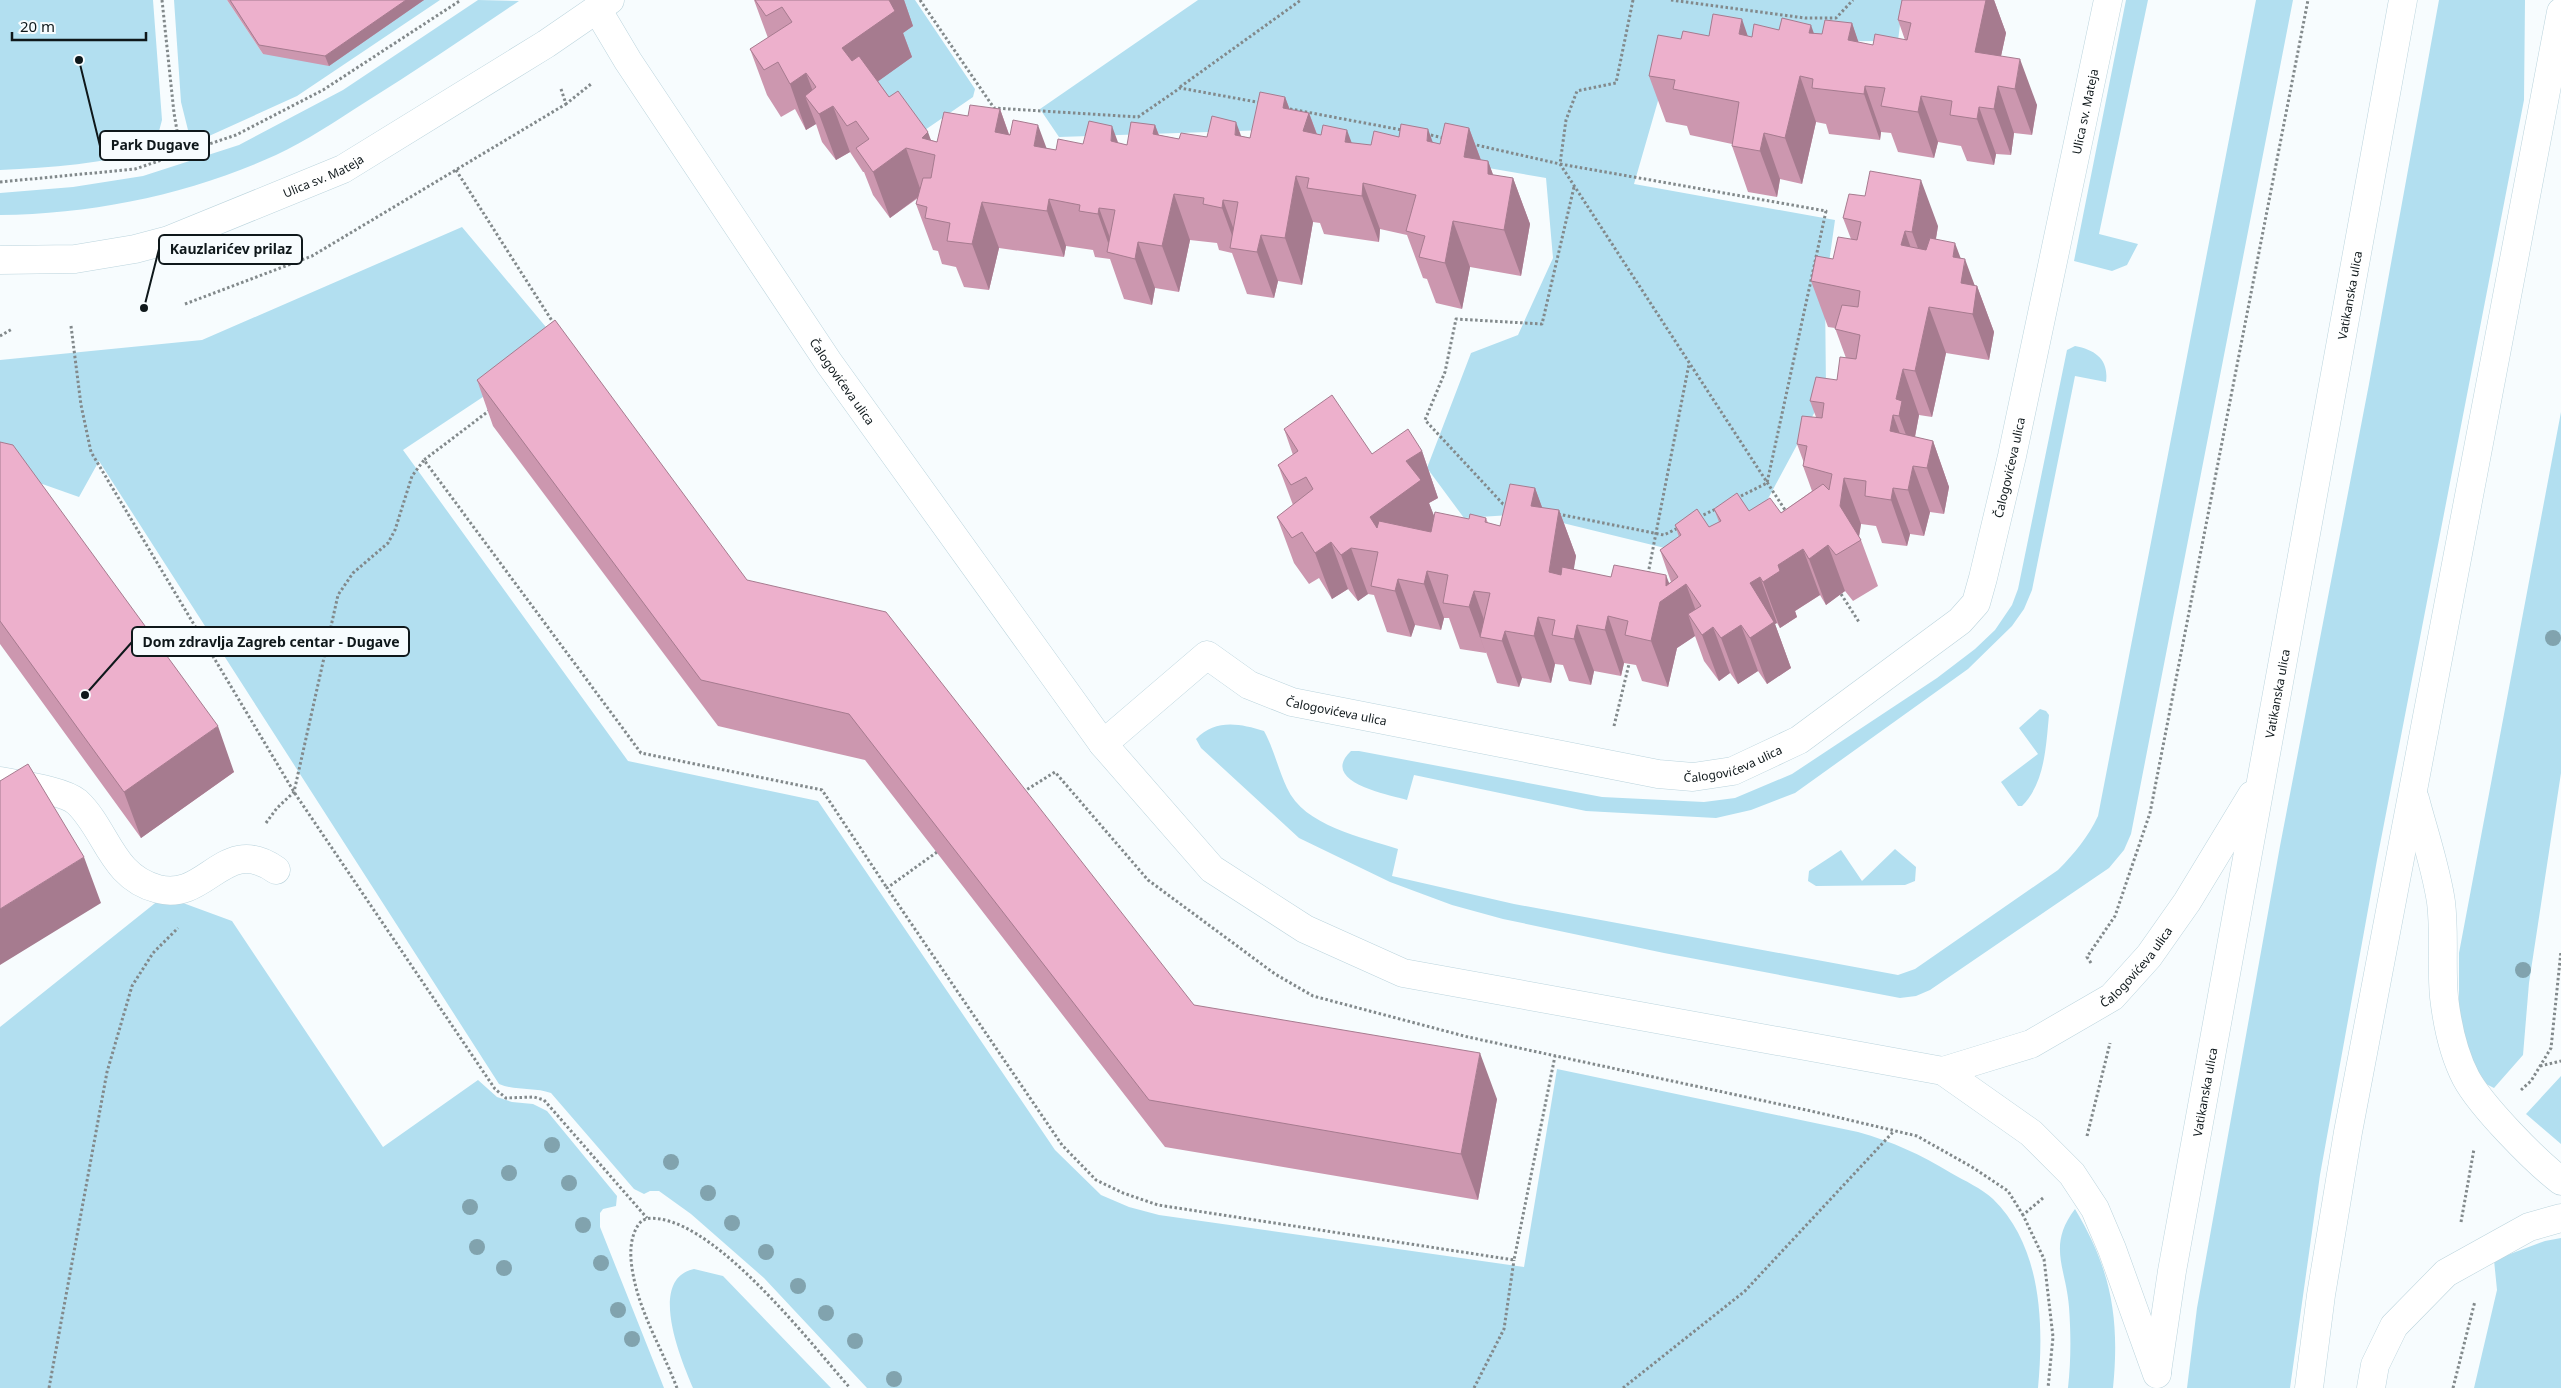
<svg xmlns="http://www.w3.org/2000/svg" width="2561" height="1388" viewBox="0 0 2561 1388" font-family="'Noto Sans',sans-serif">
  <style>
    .green { fill: #b2dff0 }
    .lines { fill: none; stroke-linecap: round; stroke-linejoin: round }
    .minor-casing { stroke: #bbd4dd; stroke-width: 29 }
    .path { stroke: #82898b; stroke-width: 3; stroke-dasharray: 2.5 2.5; stroke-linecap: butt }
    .minor { stroke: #fff; stroke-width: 28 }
    .tree { fill: #81a3ae }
    .wall { fill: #cc97af }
    .shaded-wall { fill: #a67b8f }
    .building { fill: #edb0cc; stroke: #a67b8f }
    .labels { text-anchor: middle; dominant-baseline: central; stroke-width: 4; stroke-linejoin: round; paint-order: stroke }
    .street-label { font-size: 12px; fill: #0f181b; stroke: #f7fcfe }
    .leader { fill: none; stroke: #0f181b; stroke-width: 2 }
    .callout-dot { fill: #0f181b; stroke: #f7fcfe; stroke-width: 2 }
    .callout { fill: #f7fcfe; stroke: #0f181b; stroke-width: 2 }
    .callout-label { font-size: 14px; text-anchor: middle; font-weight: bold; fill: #0f181b }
  </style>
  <rect width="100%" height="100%" fill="#f7fcfe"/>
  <!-- green -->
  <path class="green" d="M0 0H153L162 120 154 150C104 163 51 168 0 170Z
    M174 0H227L263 54 423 0H440L297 96 209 136 196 137 188 130 181 102Z
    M478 0 519 1C468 35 417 70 364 103 336 121 306 141 276 155 190 194 94 214 0 215V193L73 187 143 176 239 145 343 90Z
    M842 0H915L975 89 973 97 906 143 859 95 899 36 913 25Z
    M1198 0H1903L1898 41 1675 42 1634 184 1835 220 1825 291 1826 391 1756 521 1677 551 1526 514 1464 518 1427 468 1471 353 1518 335 1553 258 1546 178 1268 130 1059 137 1040 109Z
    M2126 0H2148L2099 234 2138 244 2127 265 2112 271 2074 261Z
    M2256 0H2293L2131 834 2124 850 2109 868 1930 990 1916 996 1900 998 1664 953 1503 919 1452 905 1390 882 1299 838 1201 748 1196 739C1215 719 1239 723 1264 731 1274 749 1278 769 1287 788 1304 826 1362 837 1398 849L1392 876 1514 904 1898 975 1915 969 2058 870C2075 853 2088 837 2098 816Z
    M2439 0H2525L2524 100 2377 860 2320 1175 2290 1388H2187L2197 1308 2280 846 2369 384Z
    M462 227 561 345 403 450 628 761 818 801 1055 1150 1101 1195 1129 1207 1159 1215 1524 1267 1557 1069 1858 1132C1893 1142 1920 1154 1951 1173 1965 1181 1981 1188 1993 1199 2042 1247 2044 1324 2038 1388H867L764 1278 691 1214 659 1191H650L644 1194 634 1189 551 1093C534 1087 516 1091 499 1084L99 461 79 497 0 469V360L202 340Z
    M2075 346C2096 350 2109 360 2106 382L2075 376 2032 590 2024 609 2012 626 1968 669 1795 793 1751 810 1716 818 1586 811 1414 775 1407 800C1389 795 1318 782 1351 751H1359L1602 797 1704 802 1735 798 1792 774 1937 678 1975 649 1995 630 2012 605 2018 589 2067 350Z
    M2561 412V773L2529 983 2523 1055 2494 1088 2478 1080 2459 1020V953Z
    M2040 709 2046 711 2049 715C2046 746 2045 783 2022 806H2018L2001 782 2038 754 2019 728Z
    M1895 849 1916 867 1915 881 1905 885 1816 886 1808 881 1809 871 1841 850 1862 881Z
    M164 896 232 921 383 1147 478 1080 497 1097 512 1102 533 1104 547 1111 617 1196 616 1206 603 1209 600 1213V1227L664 1388H0V1027Z
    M2561 1076V1144L2526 1114Z
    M2075 1209C2111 1269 2120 1318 2113 1388H2068C2071 1361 2071 1335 2069 1307 2066 1267 2047 1246 2075 1209Z
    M2561 1238V1388H2474L2497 1290 2494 1260 2545 1241Z
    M694 1269 723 1276 831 1388H693C681 1360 647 1279 694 1269Z"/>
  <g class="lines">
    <defs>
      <g id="minor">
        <path id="s1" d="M597 9 628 61 829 363 1103 744 1212 869 1305 929 1403 973 1943 1071 2031 1133 2072 1174 2095 1209 2112 1249 2157 1374"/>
        <path id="s2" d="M0 260 75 259 135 249 169 240 343 169 546 44 610 0"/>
        <path id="s3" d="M1103 744 1207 655 1249 685 1292 702 1658 774 1693 777 1733 771 1799 740 1960 621 1976 603 1983 578 2012 456 2108 0"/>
        <path d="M0 781C19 785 63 790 77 802 107 830 111 877 158 889 207 902 224 833 276 870"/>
        <path d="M2415 799C2424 833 2436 868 2441 902 2445 934 2441 966 2444 997 2447 1023 2454 1055 2466 1078 2481 1106 2535 1161 2561 1181"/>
        <path id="s4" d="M1943 1071 2031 1044 2112 997 2149 956 2187 902 2252 795"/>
        <path id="s5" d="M2157 1372 2172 1271 2403 0"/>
        <path d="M2309 1388 2321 1295 2348 1132 2561 12"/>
        <path d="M2371 1388 2375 1365 2394 1326 2446 1273 2529 1227 2561 1218"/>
      </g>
    </defs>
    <!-- minor casing -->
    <use href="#minor" class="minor-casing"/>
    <!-- path -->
    <path class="path" d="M162 0 174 113 181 154
      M920 0 994 108 1138 117 1180 88 1262 103
      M1633 0 1616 83 1577 91 1566 120 1560 164 1826 211 1767 483 1737 498
      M1671 0 1805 18H1836L1853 0
      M1180 87 1301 0
      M561 89 566 104 591 84
      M1285 108 1402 130
      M1426 134 1444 138
      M1472 144 1560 164 1787 513
      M456 170 554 324
      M0 182 135 169 236 135 323 90 461 0
      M185 304 312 256 566 104
      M71 326 81 405 91 452 294 792 495 1089 506 1098 534 1097 544 1100 647 1218
      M0 336 12 329
      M490 410 424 460 641 753 822 790 887 888
      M1508 505 1503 504 1425 420 1445 372 1456 319 1542 324 1574 187
      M1558 514 1664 535 1678 528
      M1699 517 1718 508
      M1648 574 1689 364
      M1841 594 1859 622
      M1614 726 1629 664
      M1023 792 1055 772 1148 880 1275 974 1313 996 1468 1037 1811 1111 1917 1136 1972 1167 2008 1191 2023 1215
      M266 823 277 808 294 792 338 595 353 573 388 543 395 530 412 476 424 460
      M937 852 887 888 1062 1145 1096 1180 1123 1193 1158 1205 1514 1260 1555 1056
      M2091 963 2087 957 2115 916 2150 813 2308 0
      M2540 1066 2561 1061
      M2521 1090 2531 1081 2551 1048 2561 951
      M2087 1136 2110 1043
      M2043 1198 2023 1215 2044 1259 2053 1337 2048 1388
      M2461 1222 2474 1149
      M49 1388 107 1072 132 986 153 953 178 928
      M677 1388C663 1351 642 1317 634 1279 630 1261 628 1239 639 1224 644 1217 652 1218 660 1219 722 1229 808 1340 850 1388
      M1474 1388 1504 1329 1514 1260
      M1623 1388 1745 1291 1894 1131
      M2453 1388 2475 1301"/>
    <!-- minor -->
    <use href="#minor" class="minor"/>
  </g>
  <!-- trees -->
  <g class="tree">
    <circle cx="2553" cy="638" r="8"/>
    <circle cx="2523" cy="970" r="8"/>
    <circle cx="552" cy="1145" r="8"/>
    <circle cx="671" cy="1162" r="8"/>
    <circle cx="509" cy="1173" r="8"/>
    <circle cx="569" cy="1183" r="8"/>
    <circle cx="708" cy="1193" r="8"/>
    <circle cx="470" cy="1207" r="8"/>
    <circle cx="732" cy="1223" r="8"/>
    <circle cx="583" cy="1225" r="8"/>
    <circle cx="477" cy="1247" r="8"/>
    <circle cx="766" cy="1252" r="8"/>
    <circle cx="601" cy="1263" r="8"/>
    <circle cx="504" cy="1268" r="8"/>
    <circle cx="798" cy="1286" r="8"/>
    <circle cx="618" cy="1310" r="8"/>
    <circle cx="826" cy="1313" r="8"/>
    <circle cx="632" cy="1339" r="8"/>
    <circle cx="855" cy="1341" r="8"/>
    <circle cx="894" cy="1379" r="8"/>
  </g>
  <!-- wall -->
  <path class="wall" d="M227 0H424L329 66 263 54Z
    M754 0H904L913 26 903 33 912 57 878 81 889 97 931 140 937 142 968 116 1000 109 1009 134 1046 148 1056 150 1083 144 1118 143 1127 145 1155 125 1159 135 1179 139 1207 137 1241 136 1250 138 1285 97 1290 110 1309 113 1317 134 1352 143 1371 145 1399 137 1440 144 1469 128 1481 160 1488 161 1493 175 1513 178 1530 224 1521 276 1470 267 1462 309 1436 303 1427 279 1423 278 1407 235 1380 229 1379 242 1324 234 1320 223 1313 222 1302 285 1278 281 1274 298 1247 294 1232 253 1219 250 1217 243 1190 240 1179 292 1155 288 1152 305 1124 299 1110 259 1095 257 1093 250 1066 246 1064 257 999 248 989 290 964 287 956 267 942 264 938 251 933 250 916 204 918 198 890 218 873 195 864 172H863L850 152 836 160 822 142 816 124 806 130 795 109 781 117 767 95 750 49 768 38Z
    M1902 0H1994L2006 33 2001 56 2037 105 2032 135 2014 133 2011 155 1996 154 1994 165 1967 161 1961 146 1938 142 1934 158 1898 152 1891 133 1881 132 1880 140 1829 134 1826 124 1816 122 1802 184 1780 179 1777 197 1748 192 1732 146V144L1690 135 1687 126 1666 122 1649 76 1681 39 1709 36H1748L1752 37 1779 30 1822 34 1852 23 1858 42 1873 45 1905 40 1898 20Z
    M1843 218 1938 226 1936 239 1961 259 1975 286H1977L1994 332 1989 360 1946 353 1932 417 1919 415 1915 437 1933 441 1949 487 1944 514 1930 512 1924 536 1910 534 1907 546 1882 543 1876 526 1861 524 1859 537 1861 540 1878 586 1853 601 1845 591 1826 605 1820 595 1795 611 1797 617 1780 628 1777 623 1775 624 1791 668 1767 684 1758 671 1738 684 1730 673 1719 681 1704 661 1695 636 1677 648 1668 687 1642 681 1636 665 1624 663 1621 676 1594 671 1591 685 1569 681 1563 665 1555 664 1551 683 1522 678 1519 687 1497 683 1486 652V653L1460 649 1449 618H1444L1441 630 1415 625 1411 637 1387 632 1374 595 1368 594 1358 601 1348 589 1332 599 1319 578 1309 584 1294 563 1277 517 1293 505 1278 465 1293 455 1284 429 1372 454 1422 451 1438 498 1429 503 1434 516 1469 519 1486 518 1488 523 1500 526 1535 488 1542 508 1559 510 1576 556 1573 570 1611 577 1669 583 1671 582 1660 550 1679 537 1675 525 1709 527 1719 522 1714 509 1781 513 1812 491 1803 466 1804 463 1797 444 1816 417 1810 401 1837 380 1846 358 1835 328 1828 327 1811 281 1833 259 1851 239Z
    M477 380 747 580 1194 1005 1497 1099 1478 1200 1165 1147 865 760 718 726 493 426Z
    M0 442 234 772 141 838 0 644Z"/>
  <!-- shaded-wall -->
  <path class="shaded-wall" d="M406 0H424L329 66 325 56Z
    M886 0H904L913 26 903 33 912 57 859 95 842 48Z
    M1976 0H1994L2006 33 1992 98 1975 52Z
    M1742 19 1758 66 1739 34Z
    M1852 23 1868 70 1848 40Z
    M1811 25 1827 71 1809 33Z
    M2020 59 2037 105 2032 135 2015 89Z
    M806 73 821 113 833 106 850 152 836 160 819 114 805 96 816 124 806 130 790 84Z
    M1800 76 1816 122 1802 184 1785 138Z
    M1865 86 1881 132 1880 140 1864 94Z
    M1998 86 2014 133 2011 155 1994 109Z
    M1921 96 1938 142 1934 158 1918 112Z
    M1285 97 1302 143 1283 108Z
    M1979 107 1996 154 1994 165 1977 119Z
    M1000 109 1016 155 995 132Z
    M1309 113 1326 160 1303 131Z
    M1236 122 1253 168 1235 135Z
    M1038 125 1055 171 1034 146Z
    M1155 125 1172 172 1153 134Z
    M1112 126 1129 172 1111 141Z
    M1469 128 1486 174 1464 157Z
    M1428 129 1445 176 1427 141Z
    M1347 130 1364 176 1345 142Z
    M928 132 945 179 935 155 922 138Z
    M1764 133 1780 179 1777 197 1760 151Z
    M906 148 922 194 890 218 873 172Z
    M1488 161 1505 207 1488 174Z
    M1296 176 1313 222 1302 285 1285 238Z
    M1513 178 1530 224 1521 276 1504 230Z
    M1921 180 1938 226 1929 278 1912 232Z
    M1363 183 1380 229 1379 242 1362 196Z
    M1174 194 1190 240 1179 292 1162 246Z
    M1049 199 1066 246 1064 257 1047 211Z
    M1223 200 1240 246 1237 249 1222 208Z
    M982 202 999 248 989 290 972 244Z
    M1099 208 1116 254H1112L1098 214Z
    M1453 221 1470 267 1462 309 1445 263Z
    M1905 231 1921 277 1901 245Z
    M1261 235 1278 281 1274 298 1257 252Z
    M1138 242 1155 288 1152 305 1135 259Z
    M1955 243 1964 267 1965 259 1976 289 1977 286 1994 332 1989 360 1961 283 1953 257Z
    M1929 307 1946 353 1932 417 1915 371Z
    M1903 369 1919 415 1915 436 1919 447 1916 462 1899 416 1896 399Z
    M1893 415 1910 461 1890 431Z
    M1933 441 1949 487 1944 514 1927 468Z
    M1422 451 1438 498 1429 503 1438 526 1386 563 1370 517 1406 461Z
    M1913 466 1930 512 1924 536 1908 490Z
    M1844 478 1861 524 1858 542 1840 506Z
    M1535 488 1552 534 1531 506Z
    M1893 488 1910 534 1907 546 1891 500Z
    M1559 510 1576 556 1566 618 1549 572Z
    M1331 542 1348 589 1332 599 1315 553Z
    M1828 545 1845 591 1826 605 1809 559Z
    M1351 548 1368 594 1358 601 1341 555Z
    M1803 549 1820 595 1795 611 1797 617 1780 628 1763 582 1778 565Z
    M1427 571 1444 618 1441 630 1424 584Z
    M1666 575 1673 593 1686 584 1703 630 1688 614 1695 636 1677 648 1668 687 1651 641 1660 602 1666 586Z
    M1760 577 1777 623 1775 624 1791 668 1767 684 1750 638V583Z
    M1398 579 1415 625 1411 637 1395 591Z
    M1474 591 1490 637H1480L1486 653 1469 607Z
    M1608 616 1624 663 1621 676 1605 630Z
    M1538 617 1555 664 1551 683 1534 636Z
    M1577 625 1594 671 1591 685 1574 639Z
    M1741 625 1758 671 1738 684 1721 638Z
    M1713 627 1730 673 1719 681 1702 635Z
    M1505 631 1522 678 1519 687 1502 641Z
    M218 726 234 772 141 838 124 792Z
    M84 857 101 903 0 965V909Z
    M1480 1053 1497 1099 1478 1200 1461 1154Z"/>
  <!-- building -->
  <path class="building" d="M230 0H406L325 56 259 45Z
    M755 0H889L895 11 842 48 852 61 859 56 889 97 898 91 928 132 922 138 937 142 944 112 968 116 970 105 1000 109 995 132 1010 135 1013 120 1038 125 1034 146 1056 150 1058 139 1083 144 1089 121 1112 126 1111 141 1127 145 1131 122 1155 125 1153 134 1179 139 1181 133 1207 137 1212 116 1236 122 1235 135 1250 138 1260 92 1285 97 1283 108 1309 113 1303 131 1321 135 1323 125 1347 130 1345 142 1371 145 1374 131 1399 137 1401 124 1428 129 1427 141 1440 144 1445 123 1469 128 1464 157 1488 161V174L1513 178 1504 230 1453 221 1445 263 1419 257 1425 236 1406 231 1416 195 1363 183 1362 196 1307 188 1309 178 1296 176 1285 238 1261 235 1257 252 1230 248 1238 202 1223 200 1222 208 1203 204 1204 198 1174 194 1162 246 1138 242 1135 259 1107 252 1115 210 1099 208 1098 214 1079 211 1080 205 1049 199 1047 211 982 202 972 244 947 241 950 223 925 218 927 207 916 204 923 178H931L935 155 906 148 873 172 856 148 869 139 856 121 847 126 833 106 819 114 805 96 816 87 806 73 790 84 778 62 764 70 750 49 792 22 782 7 766 16Z
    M1902 0H1986L1975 52 2020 59 2015 89 1998 86 1994 109 1979 107 1977 119 1950 115 1952 101 1921 96 1918 112 1881 106 1885 88 1865 86 1864 94 1812 88 1813 79 1800 76 1785 138 1764 133 1760 151 1732 146 1739 102 1673 89 1675 80 1649 76 1658 35 1681 39 1683 31 1709 36 1713 14 1742 19 1739 34 1752 37 1754 24 1779 30 1782 18 1811 25 1809 33 1822 34 1825 20 1852 23 1848 40 1873 45 1875 34 1907 40 1911 23 1898 20Z
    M1870 171 1921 180 1912 232 1905 231 1901 245 1926 250 1930 238 1955 243 1953 257 1965 259 1961 283 1977 286 1973 314 1929 307 1915 371 1903 369 1896 399 1902 401 1899 416 1893 415 1890 431 1933 441 1927 468 1913 466 1908 490 1893 488 1891 500 1865 496 1866 481 1844 478 1840 506 1861 540 1836 555 1828 545 1809 559 1803 549 1778 565 1780 571 1763 582 1760 577 1750 583 1774 622 1750 638 1741 625 1721 638 1713 627 1702 635 1688 614 1701 606 1686 584 1660 602 1651 641 1625 635 1628 621 1608 616 1605 630 1577 625 1574 639 1552 635 1555 620 1538 617 1534 636 1505 631 1502 641 1480 637 1490 593 1474 591 1469 607 1443 603 1448 575 1427 571 1424 584 1398 579 1395 591 1371 586 1378 552 1351 548 1341 555 1331 542 1315 553 1302 532 1292 538 1277 517 1313 489 1306 477 1291 485 1278 465 1298 451 1284 429 1332 395 1372 454 1408 429 1422 451 1406 461 1421 480 1370 517 1377 528 1379 521 1431 532 1435 512 1469 519 1470 514 1486 518 1485 522 1500 526 1510 484 1535 488 1531 506 1559 510 1549 572 1561 575 1562 567 1611 577 1614 565 1666 575V586L1678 577 1660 550 1681 535 1675 525 1697 509 1709 527 1721 521 1714 509 1737 493 1749 511 1770 498 1781 513 1823 484 1829 490 1832 474 1803 466 1807 446 1797 444 1802 416 1822 418 1824 403 1810 401 1816 377 1837 380 1840 357 1856 359 1860 335 1835 329 1842 305 1858 307 1860 291 1811 281 1816 256 1833 259 1838 237 1857 240 1861 222 1843 218 1849 194 1865 196Z
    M555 320 747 580 886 612 1194 1005 1480 1053 1461 1154 1149 1100 849 714 701 680 477 380Z
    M0 442 13 445 218 726 124 792 0 621Z
    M28 764 84 857 0 909V781Z"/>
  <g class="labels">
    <!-- street labels -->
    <g class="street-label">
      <text stroke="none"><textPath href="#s3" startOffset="1484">Ulica sv. Mateja</textPath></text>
      <text stroke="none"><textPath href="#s2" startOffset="338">Ulica sv. Mateja</textPath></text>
      <text stroke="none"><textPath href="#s5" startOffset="1094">Vatikanska ulica</textPath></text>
      <text stroke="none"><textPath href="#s1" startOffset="446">Čalogovićeva ulica</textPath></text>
      <text stroke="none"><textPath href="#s3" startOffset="1120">Čalogovićeva ulica</textPath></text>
      <text stroke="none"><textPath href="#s5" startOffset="689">Vatikanska ulica</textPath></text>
      <text stroke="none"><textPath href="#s3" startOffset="280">Čalogovićeva ulica</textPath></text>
      <text stroke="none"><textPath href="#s3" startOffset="685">Čalogovićeva ulica</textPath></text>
      <text stroke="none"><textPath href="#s4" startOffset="224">Čalogovićeva ulica</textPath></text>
      <text stroke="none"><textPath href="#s5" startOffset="284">Vatikanska ulica</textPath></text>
    </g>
  </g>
  <!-- callouts -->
  <path class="leader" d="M79 60L100 146M144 308L159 249M85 695L132 642"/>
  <g class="callout-dot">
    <circle cx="79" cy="60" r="5"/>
    <circle cx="144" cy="308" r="5"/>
    <circle cx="85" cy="695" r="5"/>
  </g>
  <g class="callout">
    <rect x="100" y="131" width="109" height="29" rx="5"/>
    <rect x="159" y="235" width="143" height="29" rx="5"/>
    <rect x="132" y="627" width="277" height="29" rx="5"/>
  </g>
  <g class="callout-label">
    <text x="155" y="150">Park Dugave</text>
    <text x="231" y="254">Kauzlarićev prilaz</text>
    <text x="271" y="647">Dom zdravlja Zagreb centar - Dugave</text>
  </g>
  <!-- scale -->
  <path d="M12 32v8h134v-8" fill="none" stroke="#0f181b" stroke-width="2.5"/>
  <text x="20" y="32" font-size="15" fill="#0f181b" stroke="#f7fcfe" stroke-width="4" paint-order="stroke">20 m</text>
</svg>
